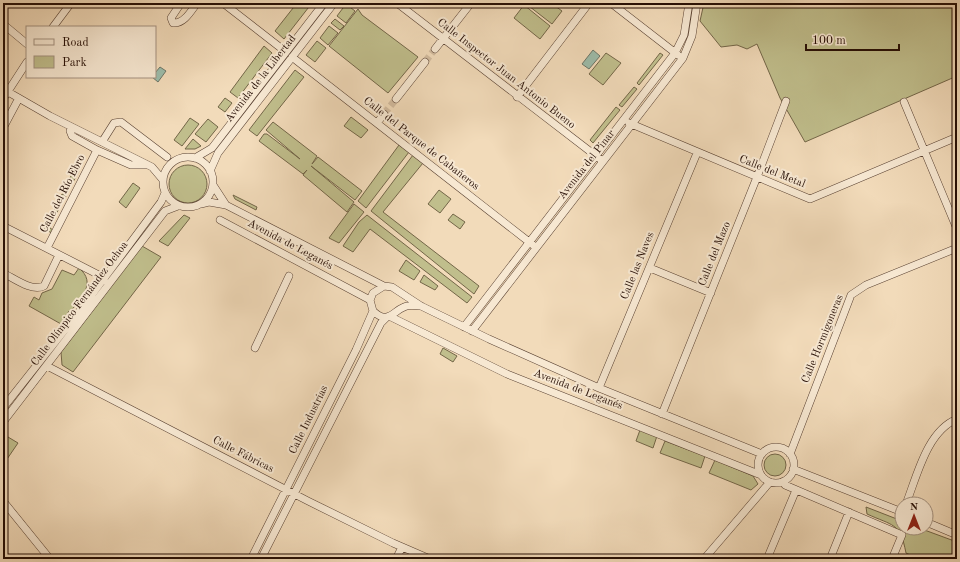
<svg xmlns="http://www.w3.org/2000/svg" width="960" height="562" viewBox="0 0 960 562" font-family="'Old Standard TT',serif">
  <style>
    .green { fill: #c0be8c; stroke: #736648 }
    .water { fill: #9cbcaa; stroke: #6d7668 }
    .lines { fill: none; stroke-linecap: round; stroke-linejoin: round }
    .minor-tunnel { stroke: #d3bc9f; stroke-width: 7; stroke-dasharray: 7 3.5; stroke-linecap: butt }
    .minor-casing { stroke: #594132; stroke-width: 8 }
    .minor { stroke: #f7e8d2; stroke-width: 7 }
    .labels { text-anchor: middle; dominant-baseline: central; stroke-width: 4; stroke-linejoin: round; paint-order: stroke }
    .street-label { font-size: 11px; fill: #260e05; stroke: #f7e8d2 }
  </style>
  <rect width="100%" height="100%" fill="#f2dbba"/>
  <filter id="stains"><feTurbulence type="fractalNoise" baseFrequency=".005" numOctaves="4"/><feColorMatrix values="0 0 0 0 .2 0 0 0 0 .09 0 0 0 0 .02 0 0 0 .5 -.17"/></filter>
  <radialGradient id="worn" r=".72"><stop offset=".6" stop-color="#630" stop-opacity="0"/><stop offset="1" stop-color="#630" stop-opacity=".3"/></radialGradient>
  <!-- green -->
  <path class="green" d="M297 3H312L284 39 275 31Z
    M525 3H551L562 11 552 24Z
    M704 3H957V76L805 142 780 98 757 44 747 49 737 45 721 47 700 21Z
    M346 4 355 11 346 23 337 16Z
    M524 5 550 26 540 39 514 18Z
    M358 9 362 15 418 57 388 93 329 46Z
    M335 19 344 26 340 30 331 23Z
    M329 26 338 33 328 45 320 38Z
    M317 41 326 48 315 62 306 55Z
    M264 46 272 53 238 98 230 92Z
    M606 53 621 63 603 85 589 74Z
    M660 53 663 55 639 85 637 83Z
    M295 70 304 77 257 136 249 130Z
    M634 87 637 89 622 107 619 105Z
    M225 98 232 103 225 112 218 107Z
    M616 107 620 110 593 143 590 140Z
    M351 117 368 130 361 138 344 126Z
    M190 118 199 124 182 146 174 140Z
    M208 119 218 127 206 142 195 134Z
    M273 122 317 156 312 164 318 157 362 191 355 200 311 166 354 202 347 212 303 175 307 170 303 174 259 141 264 134H267L300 159 266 130Z
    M193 139 201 146 195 149H185Z
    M399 145 409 152 366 208 358 201Z
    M413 155 423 163 383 212 479 286 474 294 371 211Z
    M169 184a19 19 0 1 1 38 0a19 19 0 1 1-38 0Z
    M75 168 79 171 67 193 63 192Z
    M133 183 140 188 126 208 119 202Z
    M439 190 451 199 440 213 428 204Z
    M62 194 66 196 55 216 52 215Z
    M233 195 257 207 256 210 235 199Z
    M354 204 364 212 339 243 329 238Z
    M453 214 465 222 460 229 448 220Z
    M184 215 190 218 168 246 159 241Z
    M367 215 472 297 467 303 370 229 353 252 343 246 359 222Z
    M50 217 54 219 50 228 53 230 52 233 44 229Z
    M142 246 161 257 73 372 62 365 61 352Z
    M406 260 420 271 414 280 399 271Z
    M79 268C97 283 81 298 70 312L69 311 61 324 29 306 34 297 39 300 42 293 52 289 62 270 74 275Z
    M424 275 438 286 435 290 420 282Z
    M443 348 457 356 453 362 440 354Z
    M640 430 657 436 653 448 636 441Z
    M8 437 18 443 3 465V444Z
    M665 441 705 456 701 468 660 453Z
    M764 465a11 11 0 1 1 22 0a11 11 0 1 1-22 0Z
    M715 460 753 476 758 484 751 490 709 473Z
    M866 507 902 521V528H919L957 542V559C940 559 921 562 906 553 900 522 893 526 867 514Z"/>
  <!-- water -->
  <path class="water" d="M593 50 600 56 589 69 582 64Z
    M160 67 166 71 158 82 152 77H155V73Z"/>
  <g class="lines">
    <!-- minor-tunnel -->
    <path class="minor-tunnel" d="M425 62 435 49
      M384 114 396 99"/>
    <defs>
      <path id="minor" d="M181 3 171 18 173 23C184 24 191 11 197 3
        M223 3 286 52
        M397 3 600 159
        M611 3 678 55
        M3 24 27 44
        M53 27 71 3
        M435 49 471 3
        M292 57 533 245
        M3 89 50 116 152 167 163 180
        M517 97 589 3
        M3 99 27 62
        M396 99 425 62
        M904 102 957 229
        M377 123 384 114
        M629 123 810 199 957 137
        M72 127 70 131 72 136 97 150 131 165H147
        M3 128 19 98
        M102 142 114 123 121 122 167 157
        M163 182a25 25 0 1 1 50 0a25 25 0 1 1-50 0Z
        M195 158 212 148 324 3
        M210 171 218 153 334 3
        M213 185 226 205
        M201 204 209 202 226 205 384 286
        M220 220 370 300
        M3 226 97 274 105 281
        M47 248 97 150
        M650 268 711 293
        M3 273C15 279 32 292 44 286L59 255
        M421 306C416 306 409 304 404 307 392 312 388 325 373 311L370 300 373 293 384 286 392 287 421 306 489 339 599 388 762 454
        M391 317 507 374 761 475
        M464 327 675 53 684 35 689 3
        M472 331 683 58 692 36 697 3
        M255 348 289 276
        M47 366 308 501 393 543 430 559
        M599 388 697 153
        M3 408 82 308 161 202 165 193
        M662 414 757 177 786 101
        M3 422 165 211 178 206
        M758 465a18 18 0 1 1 36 0a18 18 0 1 1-36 0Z
        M790 454 851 295 866 285 957 248
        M793 469 902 512
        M784 481 785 485 902 535 892 559
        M3 501 50 559
        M906 504C917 476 927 431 957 419
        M926 522 957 535
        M251 559 356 350 373 311
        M261 559 381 323 387 317
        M396 559 402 547
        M704 559 770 482
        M767 559 796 490
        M830 559 849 512"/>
    </defs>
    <!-- minor casing -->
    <use href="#minor" class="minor-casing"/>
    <!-- minor -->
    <use href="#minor" class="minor"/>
  </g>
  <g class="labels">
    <!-- street labels -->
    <g class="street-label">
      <text transform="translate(506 74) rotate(38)">Calle Inspector Juan Antonio Bueno</text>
      <text transform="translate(261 79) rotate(-52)">Avenida de la Libertad</text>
      <text transform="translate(421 144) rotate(38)">Calle del Parque de Cabañeros</text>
      <text transform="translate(587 165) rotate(-52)">Avenida del Pinar</text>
      <text transform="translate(772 172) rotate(22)">Calle del Metal</text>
      <text transform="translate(63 194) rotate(-63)">Calle del Río Ebro</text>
      <text transform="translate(290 245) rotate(28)">Avenida de Leganés</text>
      <text transform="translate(715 254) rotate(-68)">Calle del Mazo</text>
      <text transform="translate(638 266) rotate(-68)">Calle las Naves</text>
      <text transform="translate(80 304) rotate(-53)">Calle Olímpico Fernández Ochoa</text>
      <text transform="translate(823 339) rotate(-68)">Calle Hormigoneras</text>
      <text transform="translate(578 390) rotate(21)">Avenida de Leganés</text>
      <text transform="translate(309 420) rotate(-64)">Calle Industrias</text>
      <text transform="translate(243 455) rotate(27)">Calle Fábricas</text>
    </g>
  </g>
  <!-- margin -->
  <rect width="960" height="562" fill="none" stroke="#f2dbba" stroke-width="16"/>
  <rect x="4" y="4" width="952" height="554" fill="none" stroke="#260e05" stroke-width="2"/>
  <rect x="8" y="8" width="944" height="546" fill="none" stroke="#260e05"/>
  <!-- legend -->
  <rect x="26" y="26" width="130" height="52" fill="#f7e8d2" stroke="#a39180"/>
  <rect x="34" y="39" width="20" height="6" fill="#f7e8d2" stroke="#a39180"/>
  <text x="62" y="46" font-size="12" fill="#260e05">Road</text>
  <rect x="34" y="56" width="20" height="12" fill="#c0be8c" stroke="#a39180"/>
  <text x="62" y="66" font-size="12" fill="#260e05">Park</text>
  <!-- north arrow -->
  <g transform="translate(914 516)"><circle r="19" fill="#f7e8d2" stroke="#a39180"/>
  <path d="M0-3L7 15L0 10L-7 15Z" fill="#8f2418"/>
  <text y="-6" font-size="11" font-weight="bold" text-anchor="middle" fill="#260e05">N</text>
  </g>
  <!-- scale -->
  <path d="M806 44v6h93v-6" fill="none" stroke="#260e05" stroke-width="2"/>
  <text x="812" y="44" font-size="12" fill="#260e05" stroke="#f7e8d2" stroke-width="3" paint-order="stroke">100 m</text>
  <rect width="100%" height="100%" filter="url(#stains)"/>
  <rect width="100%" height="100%" fill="url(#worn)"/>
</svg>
